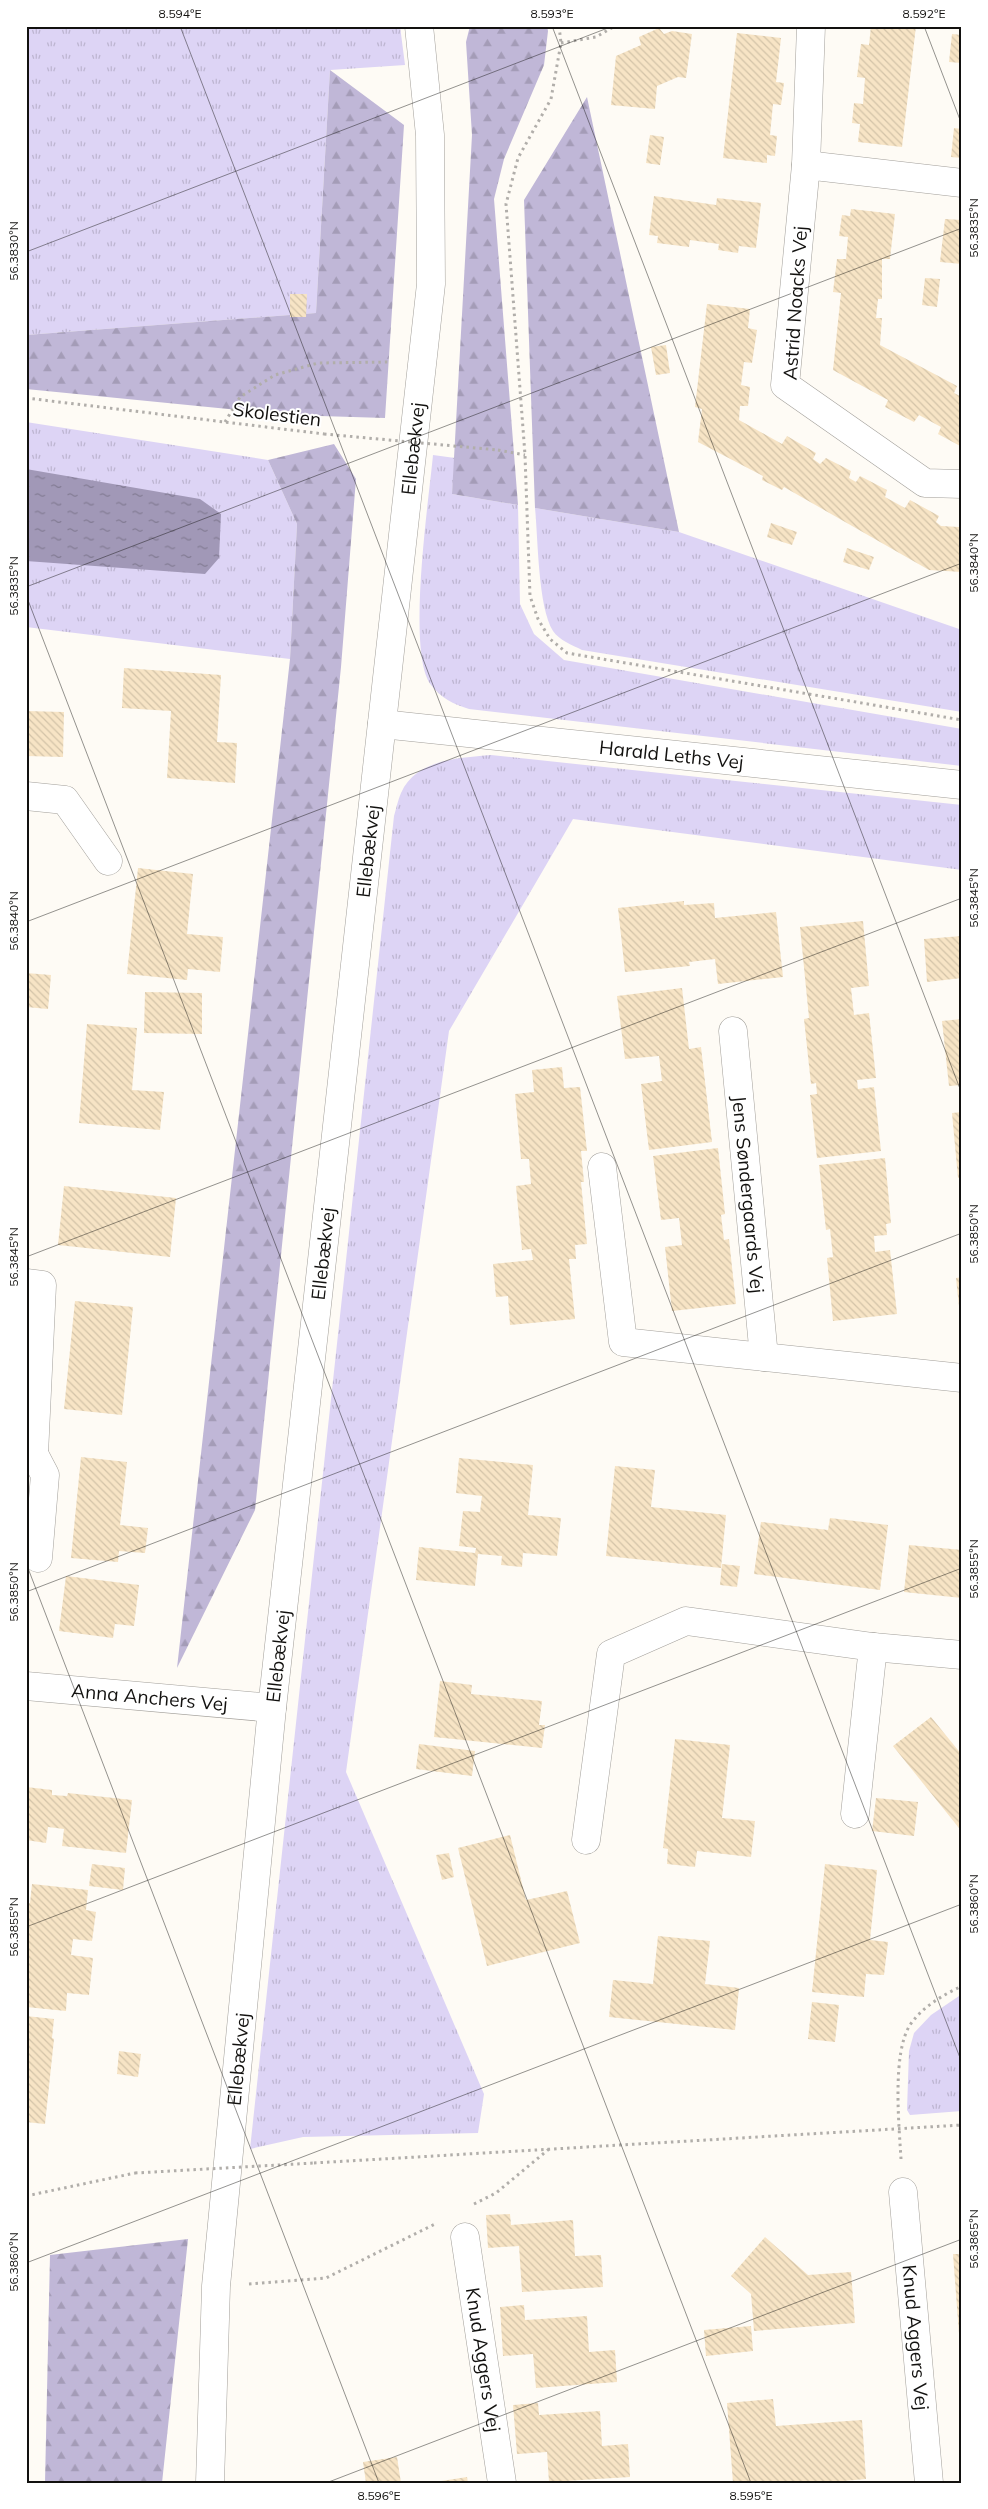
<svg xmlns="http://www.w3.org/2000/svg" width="988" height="2509" viewBox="0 0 988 2509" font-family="Mulish,sans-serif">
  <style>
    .grass { fill: url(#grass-tufts) }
    .forest { fill: url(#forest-firs) }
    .water { fill: url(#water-ripples) }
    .building { fill: url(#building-back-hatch) }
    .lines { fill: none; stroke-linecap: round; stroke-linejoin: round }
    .street-casing { stroke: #a29f9a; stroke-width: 29 }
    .secondary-casing { stroke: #a29f9a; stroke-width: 29 }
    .path { stroke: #b1aeaa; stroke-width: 3; stroke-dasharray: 2.5 4; stroke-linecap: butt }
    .street { stroke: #fff; stroke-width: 28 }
    .secondary { stroke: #fff; stroke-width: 28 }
    .path-bridge { stroke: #b1aeaa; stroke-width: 3; stroke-dasharray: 2.5 4; stroke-linecap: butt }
    .ticks { fill: none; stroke: #12110f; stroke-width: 1; stroke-opacity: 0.45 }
    .labels { text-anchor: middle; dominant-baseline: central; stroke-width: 4; stroke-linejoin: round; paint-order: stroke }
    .street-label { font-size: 19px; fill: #12110f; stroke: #fff }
    .neatline { fill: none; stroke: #12110f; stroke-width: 2 }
    .ticks-label { font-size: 12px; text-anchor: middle; fill: #12110f }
  </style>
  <defs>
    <pattern id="grass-tufts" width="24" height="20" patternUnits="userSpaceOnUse" patternTransform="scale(1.25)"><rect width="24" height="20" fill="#ddd4f5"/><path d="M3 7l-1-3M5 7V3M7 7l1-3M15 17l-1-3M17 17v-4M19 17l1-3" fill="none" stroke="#bdb5d1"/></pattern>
    <pattern id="forest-firs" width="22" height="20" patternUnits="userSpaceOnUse" patternTransform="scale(1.25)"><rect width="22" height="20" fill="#c0b7d7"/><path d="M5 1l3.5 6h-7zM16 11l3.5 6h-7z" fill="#a49cb7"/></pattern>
    <pattern id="water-ripples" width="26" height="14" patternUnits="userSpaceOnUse" patternTransform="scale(1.25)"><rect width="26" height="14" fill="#a198b7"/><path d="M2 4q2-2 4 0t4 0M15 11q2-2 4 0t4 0" fill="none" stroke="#827b93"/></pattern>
    <pattern id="building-back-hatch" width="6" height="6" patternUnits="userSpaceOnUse" patternTransform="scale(1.25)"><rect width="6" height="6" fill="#f7e4c5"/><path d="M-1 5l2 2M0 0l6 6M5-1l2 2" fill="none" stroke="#d3c3a8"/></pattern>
  </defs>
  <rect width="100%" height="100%" fill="#fefbf5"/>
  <!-- grass -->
  <path class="grass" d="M26 26H400L405 65 330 70 316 313 26 335Z
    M26 422 268 460 297 524 290 659 26 627Z
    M433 455 455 458 452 494 518 505 520 604 534 634 564 660 962 729V766L469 709C453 704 441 698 431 685 406 653 429 499 433 455Z
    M535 508 679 532 962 630V712L582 650C572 645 559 640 553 631 538 607 538 538 535 508Z
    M491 755 962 805V870L573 819 449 1031 346 1772 484 2094 478 2133 303 2137 250 2149 394 816C396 809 398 800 401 793 416 759 459 758 491 755Z
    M962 1994V2111L910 2115 907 2110 909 2051 914 2033 931 2015Z"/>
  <!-- forest -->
  <path class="forest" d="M470 26H547L548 31 544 65 504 159 494 199 518 505 452 494 472 135 466 42Z
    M330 70 404 125 385 418 288 415 26 389V335L316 313Z
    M587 97 679 532 535 508 524 200Z
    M334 444 356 479 341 667 255 1510 177 1668 290 659 297 524 268 460Z
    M188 2239 162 2483H45L50 2255Z"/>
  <!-- water -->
  <path class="water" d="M26 469 200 499 221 514 219 558 205 574 26 561Z"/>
  <!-- building -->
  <path class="building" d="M871 26H916L902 147 858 142 860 124 852 123 854 103 863 104 865 78 857 77 861 44 869 45Z
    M659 28 664 34 672 31 692 34 686 78 678 77 657 86 655 109 611 105 616 56 641 45 639 37Z
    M737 33 781 38 776 82 784 83 781 105 773 104 770 135 777 136 775 156 767 155V163L723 158Z
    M952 34 962 35V63L949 62Z
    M954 128 962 129V158L951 157Z
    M650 135 664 137 660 165 646 163Z
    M654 196 716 205 717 198 761 203 756 248 739 246 738 253 718 250 719 244 690 240 689 247 657 243 658 236 649 235Z
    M851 209 895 214 890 259H882V299H878L876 318H882L880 345 957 386 954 393 962 397V447L938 434 941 427 919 415 914 422 885 407 888 400 833 370 841 293 833 292 837 259H846L848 237 839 236 842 215 850 216Z
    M945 219 962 220V264L940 262Z
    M925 278 940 279 937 307 922 305Z
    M290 294H307L306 317H290Z
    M707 304 750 309 748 328 757 330 752 363 744 362 741 385 750 387 748 406H740L739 420 782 444 787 436 816 453 813 459 820 464 826 458 851 471 849 478 856 482 860 476 887 490 885 497 905 508 910 500 939 516 936 522 941 526 959 527 962 520V572L929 570 784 487 782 490 762 480 763 476 698 442 702 409 695 407Z
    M666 345 670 373 656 375 651 347Z
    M771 523 797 532 792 545 767 537Z
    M847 548 874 557 869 570 843 562Z
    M124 668 221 675 217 742 237 743 235 783 167 778 171 711 122 708Z
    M26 711 64 712 63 757 26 756Z
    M138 868 193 874 187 934 223 937 220 972 188 969 187 980 127 974Z
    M684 901V905L714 903 715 918 776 912 783 977 718 984 715 959 689 962 690 966 625 972 618 908Z
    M863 921 869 986 851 988 854 1015 869 1013 876 1078 857 1080 858 1089 874 1087 881 1151 817 1158 810 1095 817 1094 816 1083 811 1084 804 1019 809 1018 800 927Z
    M962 936V978L927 982 924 939Z
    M26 973 51 975 48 1009 26 1007Z
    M682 988 689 1049 701 1047 712 1142 649 1150 641 1084 662 1081 659 1056 625 1059 617 996Z
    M145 992 202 993V1034L144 1033Z
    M962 1019V1085L949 1086 942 1021Z
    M87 1024 137 1028 132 1090 164 1092 160 1130 79 1123Z
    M562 1067 564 1088 580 1087 587 1151H581L584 1182H581L587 1244 575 1245 576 1259H569L575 1319 510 1325 508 1296 496 1297 493 1264 533 1260 531 1249 522 1250 516 1186 531 1184 529 1159H521L515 1094 534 1092 532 1070Z
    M962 1112V1177L958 1178 952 1113Z
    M718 1148 725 1214 721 1215 724 1240 729 1239 736 1304 672 1311 665 1247 682 1245 679 1218 661 1220 653 1156Z
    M885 1158 891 1223 886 1224 887 1235 874 1236 875 1252 890 1250 897 1314 833 1321 827 1258 833 1257 830 1229 826 1230 819 1165Z
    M64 1186 176 1198 170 1257 58 1245Z
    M962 1277V1316H960L956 1278Z
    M75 1301 133 1307 122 1415 64 1409Z
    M81 1457 127 1462 120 1525 148 1528 145 1553 119 1551 118 1562 71 1558Z
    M459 1458 533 1465 528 1515 561 1518 557 1556 523 1553 522 1567 501 1565 502 1556 478 1554 475 1586 416 1580 419 1547 475 1553 476 1548 459 1546 463 1511 480 1512 482 1496 456 1493Z
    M615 1466 655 1470 651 1507 726 1515 721 1568 606 1556Z
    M830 1518 888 1525 880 1590 754 1574 761 1522 828 1530Z
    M909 1545 962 1550V1598L904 1592Z
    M722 1564 740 1566 737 1587 720 1585Z
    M66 1576 139 1585 134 1626 115 1624 113 1638 59 1631Z
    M440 1681 472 1685 471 1694 542 1701 539 1725H545L542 1748 434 1737Z
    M931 1717 962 1755V1826L959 1828 893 1746Z
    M675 1739 730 1745 722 1818 755 1821 751 1857 697 1851 695 1867 667 1864 668 1849 663 1848Z
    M419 1744 475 1751 472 1776 416 1769Z
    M26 1787 52 1790V1795L67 1796 68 1793 132 1800 126 1853 62 1846 64 1829 48 1827 46 1843 26 1840Z
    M876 1798 918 1802 914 1836 872 1831Z
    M510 1835 526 1900 567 1891 580 1943 487 1966 458 1848Z
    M449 1853 454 1877 442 1880 436 1855Z
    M92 1864 125 1868 123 1890 89 1886Z
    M825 1864 877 1870 870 1940 888 1942 884 1975 866 1974 864 1997 812 1992Z
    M32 1884 88 1890 86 1910 96 1912 92 1941 73 1939 71 1955 93 1958 89 1995 67 1993 66 2011 26 2007V1903H30Z
    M658 1936 710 1941 705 1984 739 1988 735 2030 609 2017 613 1980 653 1984Z
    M812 2002 839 2005 835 2042 808 2039Z
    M26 2016 54 2019 52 2038 54 2039 45 2124 26 2122Z
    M119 2051 141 2054 138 2077 117 2074Z
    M510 2214 511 2225 573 2220 575 2256 601 2255 603 2287 522 2292 519 2246 488 2248 486 2215Z
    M765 2237 808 2275 851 2272 855 2323 754 2331 751 2294 731 2276Z
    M953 2254H962V2334H959Z
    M524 2305 525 2320 587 2316 589 2352 615 2350 617 2382 536 2388 533 2354 503 2356 500 2307Z
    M751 2326 753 2351 706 2356 704 2330Z
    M773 2399 776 2426 862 2420 866 2479 821 2483H733L727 2403Z
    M538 2403 539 2415 600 2411 602 2446 628 2444 630 2477 549 2482 547 2452 517 2454 513 2405Z
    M397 2457 401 2483H366L363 2462Z
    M467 2477 468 2483H435V2482Z"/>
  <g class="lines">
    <defs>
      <g id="street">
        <path d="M806 165 811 26"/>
        <path d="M962 183 806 165 785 385 925 483 962 484"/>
        <path id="s1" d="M382 724 962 785"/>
        <path d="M26 796 65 800 108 861"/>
        <path id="s2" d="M733 1031 764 1357"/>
        <path d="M602 1167 623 1342 962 1378"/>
        <path d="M26 1283 42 1285 34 1454 26 1453"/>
        <path d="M34 1454 45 1475 38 1558"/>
        <path id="s3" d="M26 1686 272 1708"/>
        <path d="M855 1814 873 1647"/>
        <path d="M586 1840 611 1654 686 1621 873 1647 962 1655"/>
        <path id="s4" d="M903 2192 929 2483"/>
        <path id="s5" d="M465 2237 502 2483"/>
      </g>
      <g id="secondary">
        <path id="s6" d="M210 2483 216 2286 272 1708 431 284 430 135 419 26"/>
      </g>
    </defs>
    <!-- street casing -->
    <use href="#street" class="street-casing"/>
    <!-- secondary casing -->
    <use href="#secondary" class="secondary-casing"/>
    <!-- path -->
    <path class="path" d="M559 26 561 43 551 99 518 158 506 204 525 455 530 596 538 619 550 639 567 653 962 720
      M561 43 596 37 615 26
      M26 398 324 434
      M225 422 240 397 275 375 318 363 390 362
      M498 450 525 455
      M901 2159C899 2125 892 2053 910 2025 922 2007 943 1995 962 1986
      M314 2163 962 2125
      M26 2196 135 2173
      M474 2204 496 2193 549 2149
      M249 2284 326 2278 435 2224"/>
    <!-- street -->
    <use href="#street" class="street"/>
    <!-- secondary -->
    <use href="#secondary" class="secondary"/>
    <!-- path-bridge -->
    <path class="path-bridge" d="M324 434 498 450
      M135 2173 314 2163"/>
  </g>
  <!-- ticks -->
  <path class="ticks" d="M180 26 962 2063M552 26 962 1094M924 26 962 125M26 252 613 26M26 587 962 228M26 595 751 2483M26 922 962 563M26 1257 962 898M26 1563 379 2483M26 1592 962 1233M26 1927 962 1568M26 2263 962 1904M326 2483 962 2239"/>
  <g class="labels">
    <!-- street labels -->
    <g class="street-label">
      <text transform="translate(795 303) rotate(-86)">Astrid Noacks Vej</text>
      <text transform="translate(277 414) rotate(7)">Skolestien</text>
      <text stroke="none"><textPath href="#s6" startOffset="2045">Ellebækvej</textPath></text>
      <text stroke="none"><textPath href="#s1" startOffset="291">Harald Leths Vej</textPath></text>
      <text stroke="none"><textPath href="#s6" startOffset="1640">Ellebækvej</textPath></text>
      <text stroke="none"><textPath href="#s2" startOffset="164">Jens Søndergaards Vej</textPath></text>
      <text stroke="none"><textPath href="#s6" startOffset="1235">Ellebækvej</textPath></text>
      <text stroke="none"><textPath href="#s6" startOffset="830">Ellebækvej</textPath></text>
      <text stroke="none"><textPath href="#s3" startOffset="124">Anna Anchers Vej</textPath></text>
      <text stroke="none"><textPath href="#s6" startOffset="425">Ellebækvej</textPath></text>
      <text stroke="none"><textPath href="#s4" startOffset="146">Knud Aggers Vej</textPath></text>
      <text stroke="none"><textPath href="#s5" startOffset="124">Knud Aggers Vej</textPath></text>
    </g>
  </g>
  <!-- border -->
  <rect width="988" height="2509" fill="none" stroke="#ffffff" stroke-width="55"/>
  <rect x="28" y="28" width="932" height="2454" class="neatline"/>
  <g class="ticks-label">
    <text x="180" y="18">8.594°E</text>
    <text x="552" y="18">8.593°E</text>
    <text x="924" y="18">8.592°E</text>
    <text transform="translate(974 228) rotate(-90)" y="4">56.3835°N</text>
    <text transform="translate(14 251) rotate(-90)" y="4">56.3830°N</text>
    <text transform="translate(974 563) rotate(-90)" y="4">56.3840°N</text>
    <text transform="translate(14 586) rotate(-90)" y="4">56.3835°N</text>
    <text transform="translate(974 898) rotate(-90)" y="4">56.3845°N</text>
    <text transform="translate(14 921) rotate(-90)" y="4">56.3840°N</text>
    <text transform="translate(974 1234) rotate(-90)" y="4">56.3850°N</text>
    <text transform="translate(14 1257) rotate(-90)" y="4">56.3845°N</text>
    <text transform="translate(974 1569) rotate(-90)" y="4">56.3855°N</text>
    <text transform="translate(14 1592) rotate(-90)" y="4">56.3850°N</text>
    <text transform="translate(974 1904) rotate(-90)" y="4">56.3860°N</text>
    <text transform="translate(14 1927) rotate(-90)" y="4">56.3855°N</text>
    <text transform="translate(974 2239) rotate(-90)" y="4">56.3865°N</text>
    <text transform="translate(14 2262) rotate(-90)" y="4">56.3860°N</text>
    <text x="379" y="2500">8.596°E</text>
    <text x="751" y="2500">8.595°E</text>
  </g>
</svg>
